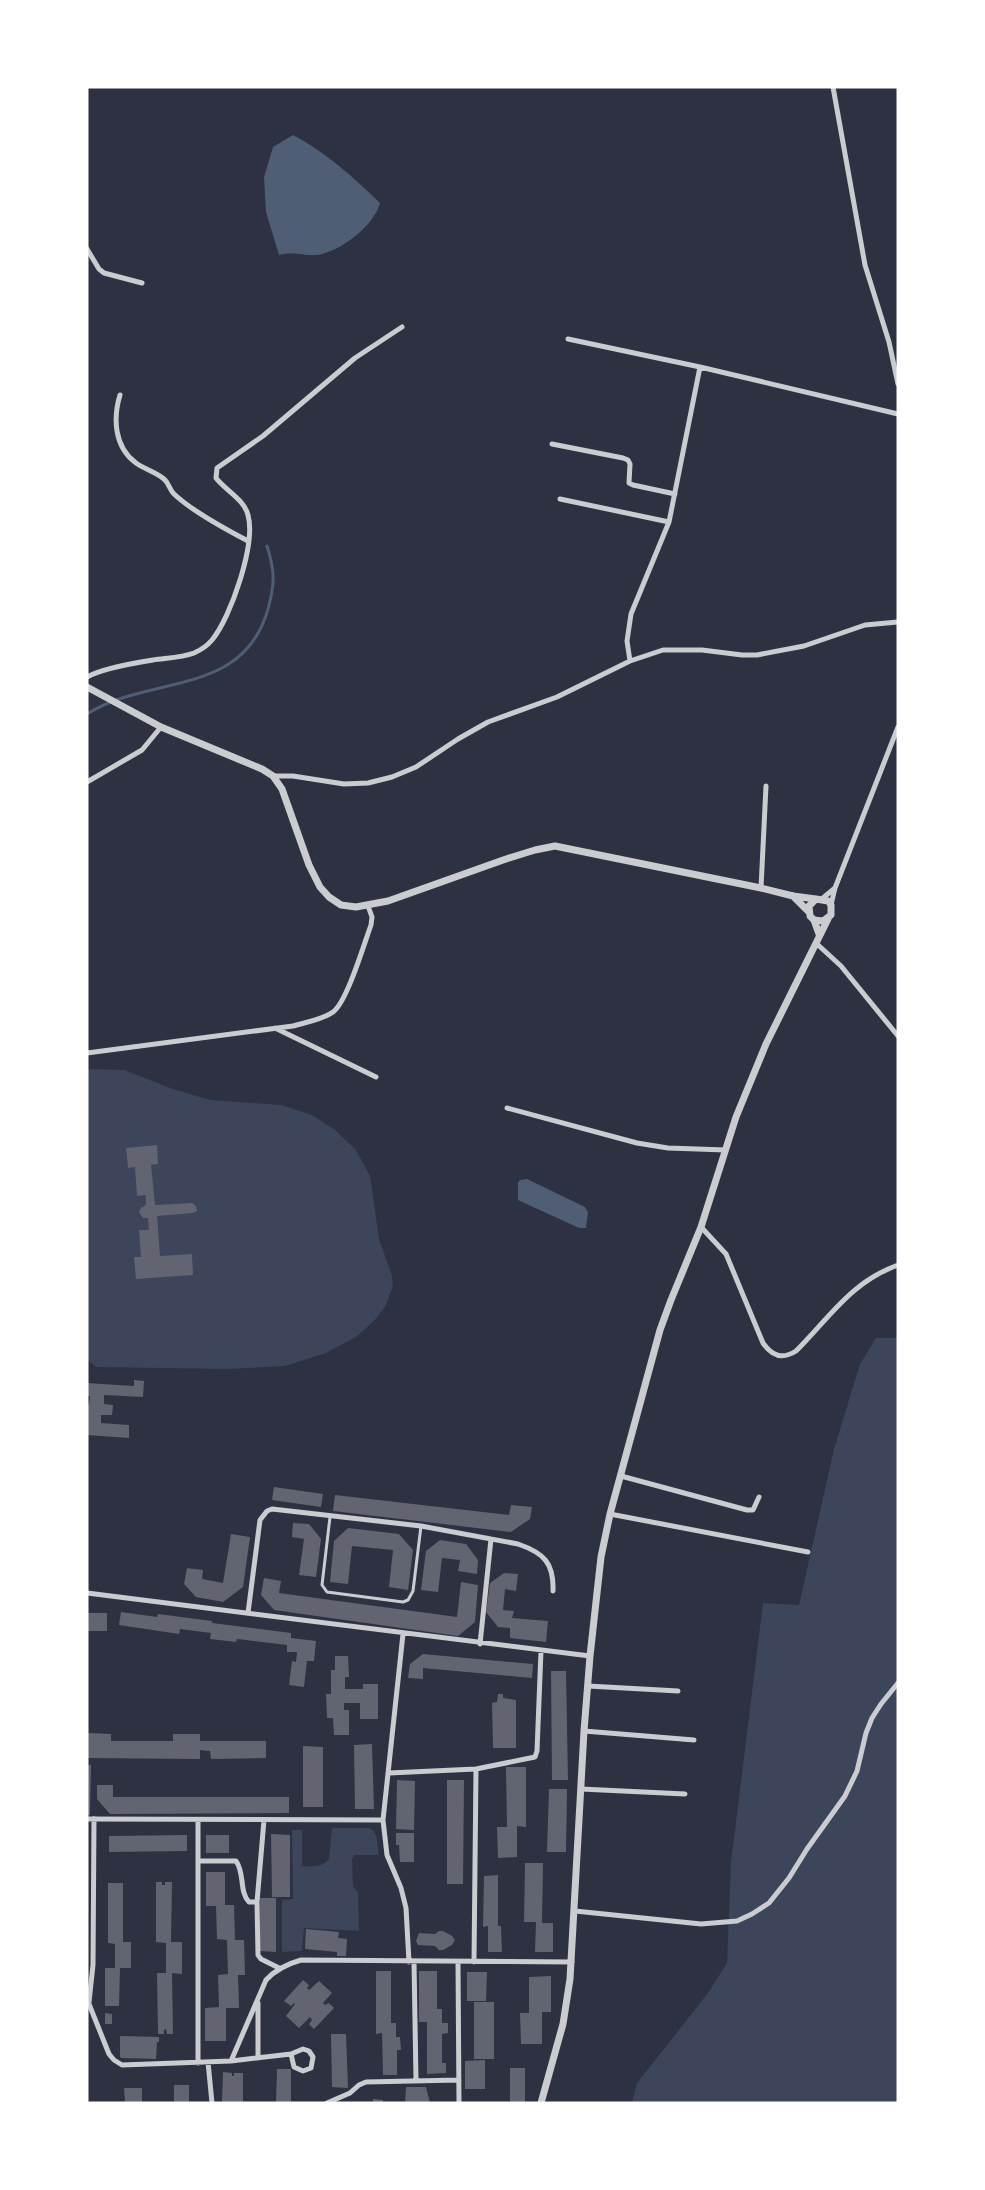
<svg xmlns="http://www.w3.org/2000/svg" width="985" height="2190" viewBox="0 0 985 2190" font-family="Montserrat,sans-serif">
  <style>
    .green { fill: #3c4559 }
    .water { fill: #4f5d75 }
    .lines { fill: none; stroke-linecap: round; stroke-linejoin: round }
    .stream { stroke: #4f5d75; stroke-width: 3 }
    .building { fill: #626471 }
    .service { stroke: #caccd0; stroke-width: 3 }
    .minor { stroke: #caccd0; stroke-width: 5 }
    .tertiary { stroke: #caccd0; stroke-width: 7 }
  </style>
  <rect width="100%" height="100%" fill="#2d3142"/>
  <!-- green -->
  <path class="green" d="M87 1069 124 1070 173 1089 210 1100 281 1105 312 1115 334 1129 356 1150 370 1176 379 1239 392 1276 393 1286 385 1307 374 1321 356 1337 326 1353 285 1366 229 1369 96 1367 87 1359Z
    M876 1338H898V2103H632L637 2083 708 1993 727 1963 731 1863 763 1603 799 1605 834 1449 860 1364Z
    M332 1828H368C379 1830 377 1846 379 1855H355L352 1859 353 1886 358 1893 359 1931 304 1928 302 1951 282 1952V1900L293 1899 292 1830H302V1866C312 1867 322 1867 329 1859Z"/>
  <!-- water -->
  <path class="water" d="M293 135C326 152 353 177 380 203 374 226 340 252 317 255 304 256 293 251 279 255L266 212 264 177 273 147Z
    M527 1179 585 1207 588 1212 586 1228H579L518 1200V1183L520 1180Z"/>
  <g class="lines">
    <!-- stream -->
    <path class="stream" d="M87 714C150 674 243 698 268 609 275 584 275 571 267 546"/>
  </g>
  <!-- building -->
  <path class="building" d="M157 1145 158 1164 151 1165 155 1205 192 1203 196 1206 197 1211 193 1213 157 1216 160 1256 192 1254 193 1275 136 1279 134 1257H141L139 1230H149L148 1218H143L139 1212 141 1208 146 1205V1195L137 1196 135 1167 128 1168 126 1148Z
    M134 1380 144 1381 143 1397 104 1395V1404L113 1405 112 1415H101V1423L129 1425V1438L87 1435V1405H89L90 1396H87V1383L134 1386Z
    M274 1487 323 1494 321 1507 272 1500Z
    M335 1495 509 1515 511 1505 532 1507 530 1519 511 1532 333 1511Z
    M293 1523 309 1524 321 1539 316 1577 299 1575 304 1539 292 1537Z
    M348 1528 399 1534 413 1550 408 1590 389 1587 393 1550 352 1546 348 1584 330 1582 334 1541Z
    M231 1534 250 1537 243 1587 223 1602 196 1597 184 1584 187 1568 203 1570 202 1579 223 1583Z
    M440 1540 466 1544 478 1560 477 1574 458 1571 460 1560 442 1558 438 1592 421 1590 426 1551Z
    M504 1573 518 1574 516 1591 505 1589 503 1610 514 1611 512 1618 548 1621 546 1642 510 1638V1628L498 1627 486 1612 490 1583Z
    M264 1578 281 1581 279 1593 457 1617 461 1582 478 1585 475 1622 458 1636 274 1610 261 1595Z
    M121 1612 157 1617 158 1614 212 1621V1623L291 1633V1638L316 1641 314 1661H307L304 1687 289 1685 292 1661 296 1662 297 1652H287V1645L237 1639 236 1642 210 1639 211 1633 180 1629 179 1634 119 1625Z
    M87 1613H107V1631H87Z
    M423 1654 533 1664 532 1678 423 1668V1679L408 1678 410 1664Z
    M335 1656H348L349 1677H345V1689H363V1684H378V1719H360V1703H344V1710H349V1735H334L333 1718H327L326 1694H331V1670H335Z
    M551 1671H566L568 1780H552Z
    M498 1694H503V1698L516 1700V1748H493L492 1703 497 1702Z
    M88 1733 111 1734V1741H173V1734H200V1741H266V1758L211 1759 210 1751 200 1750V1759L87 1758Z
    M372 1744 374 1809H355L354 1745Z
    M303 1746 323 1747V1807H303Z
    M87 1765H91L90 1815H87Z
    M506 1767H526V1827L517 1826V1857L498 1858 497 1827H507Z
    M397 1780 415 1781 414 1830 396 1829Z
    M447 1780H464L463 1884H447Z
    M97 1785H113V1797H289V1813L110 1814 97 1799Z
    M549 1789H567L566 1852H547Z
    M396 1833H414V1862H400L399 1845H396Z
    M271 1834 290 1835V1897H272Z
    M187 1835V1851L109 1852V1836Z
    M206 1835H229V1853H206Z
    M525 1863H543L542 1923H553V1952H535L536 1922H524Z
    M206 1872H225V1905H234L235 1940H244L245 1975H238L239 2008H226V2041H205V2008L219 2007 218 1975 228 1974 227 1940 217 1939 216 1906H206Z
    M498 1875V1926H501L502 1952H488V1926L483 1927 484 1876Z
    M156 1882H162V1885H165V1882H172L171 1942H182V1974L172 1973 173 2034H167L166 2029 164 2030V2034H158L157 1973H166V1943L156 1942Z
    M108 1883H123V1942H131V1968H120L119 2006H105V1968H115V1944L108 1943Z
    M260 1898H276V1952L260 1951Z
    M306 1929 339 1932 338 1938 347 1939 346 1956H337V1952L305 1949Z
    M439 1931H443L452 1936 455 1940 452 1945 443 1950H439L435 1946 418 1945 416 1941 419 1933 435 1934Z
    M376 1971H391V2023H396V2037H400L401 2050H397V2075H383L382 2033 376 2034Z
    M419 1971H437V2009H442V2023H448V2033L442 2034V2063H446V2073L427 2074V2022H419Z
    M467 1972H487L486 2001H467Z
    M551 1976V2012H542V2044H521L520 2013H529V1977Z
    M303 1980 309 1985 307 1988 309 1990 319 1981 332 1993 323 2003 325 2005 329 2003 334 2008 314 2029 309 2024 312 2020 310 2017 299 2028 286 2016 295 2004 294 2003 291 2006 284 2001Z
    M474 2002H494V2059H474Z
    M105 2013 112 2014V2024H105Z
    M331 2034H346L348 2088 332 2087Z
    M120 2036 159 2037V2042H157L156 2059 122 2058 120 2057Z
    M485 2060V2089H465V2061Z
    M510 2068H525V2102H510Z
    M277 2069H291V2103H276Z
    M223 2072 232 2073V2076H234V2073H243V2103H222Z
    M174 2085H189V2103H174Z
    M406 2087H426L430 2103H405Z
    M124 2088H142V2103H125Z
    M373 2099 383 2100V2103H373Z"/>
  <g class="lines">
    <!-- service -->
    <path class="service" d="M330 1517 322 1585 327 1592 403 1602 408 1600 413 1591 421 1526"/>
    <!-- minor -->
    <path class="minor" d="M833 87 865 265 889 342 898 384
      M87 249 99 269 104 273 142 283
      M568 339 700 367 898 414
      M120 395C113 418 114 447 136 463 144 469 156 472 164 479 169 483 169 489 174 494 193 512 225 529 248 541
      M552 444 623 458 628 460 630 464 629 483 633 485 675 494
      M560 499 669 522
      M630 661 627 641 631 614 669 522 700 367
      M87 677C103 668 134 663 153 660 166 658 181 658 194 653 201 650 207 646 212 640 231 617 256 544 248 515 244 499 225 490 216 478L217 468 263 436 355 358 402 327
      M273 776H293L344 784 368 783 392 777 416 767 458 739 488 722 557 697 630 661 663 650H702L742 655H757L804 646 865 625 898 622
      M87 782 142 750 161 727
      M761 888 766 786
      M823 898 835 888
      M831 905 835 888 898 727
      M817 944 841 966 898 1036
      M275 1028 376 1077
      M87 1053 293 1026C306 1022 322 1020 333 1012 347 1002 364 944 371 925L372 917 368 906
      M507 1108 637 1143 668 1148 726 1150
      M701 1227 726 1254 763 1343C772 1356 782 1360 796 1351 830 1317 851 1282 898 1265
      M621 1476 747 1510H753L759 1497
      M610 1514 808 1552
      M87 1593 590 1656
      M248 1613 260 1520 267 1511 272 1509 421 1526 518 1544C544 1553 554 1563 553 1591
      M403 1634 383 1820 387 1855 401 1888 406 1908 409 1962
      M480 1644 491 1539
      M588 1686 678 1691
      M584 1731 694 1740
      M389 1773 476 1769 535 1757 537 1751 541 1651
      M581 1789 685 1794
      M87 1819 383 1820
      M198 1820V2063
      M264 1820 257 1902 258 1955 261 1959 279 1968
      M199 1861H236C245 1873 239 1892 249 1902H257
      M575 1911 701 1924 737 1921 752 1914 769 1903 789 1878 807 1849 845 1796 857 1771 866 1733 872 1718 881 1704 898 1683
      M414 1962 416 2080
      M458 1962 459 2103
      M474 1962 476 1769
      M87 1999 109 2054 114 2060 122 2065 231 2061 291 2054 303 2049 309 2051 313 2057 311 2068 303 2071 294 2067 291 2054
      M89 2002 93 1965 94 1819
      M258 2003V2058
      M231 2061 266 1980C276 1969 287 1964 301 1960L572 1962
      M208 2062 212 2103
      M327 2103 350 2093 359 2085 366 2082 459 2080"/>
    <!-- tertiary -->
    <path class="tertiary" d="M87 687 161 727 262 769 273 776 282 789 309 865 320 887 329 897 341 905 356 907 388 901 506 859 535 850 555 846 761 888 793 896 816 899
      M793 896 808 911
      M814 920 823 921 831 915V905L828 901 816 899 809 906 810 916 814 920 819 934
      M541 2103 563 2024 570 1979 584 1731 590 1656 601 1557 610 1514 660 1330 671 1300 701 1227 736 1117 766 1044 828 919"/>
  </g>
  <!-- border -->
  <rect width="985" height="2190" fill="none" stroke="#ffffff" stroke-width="177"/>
</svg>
